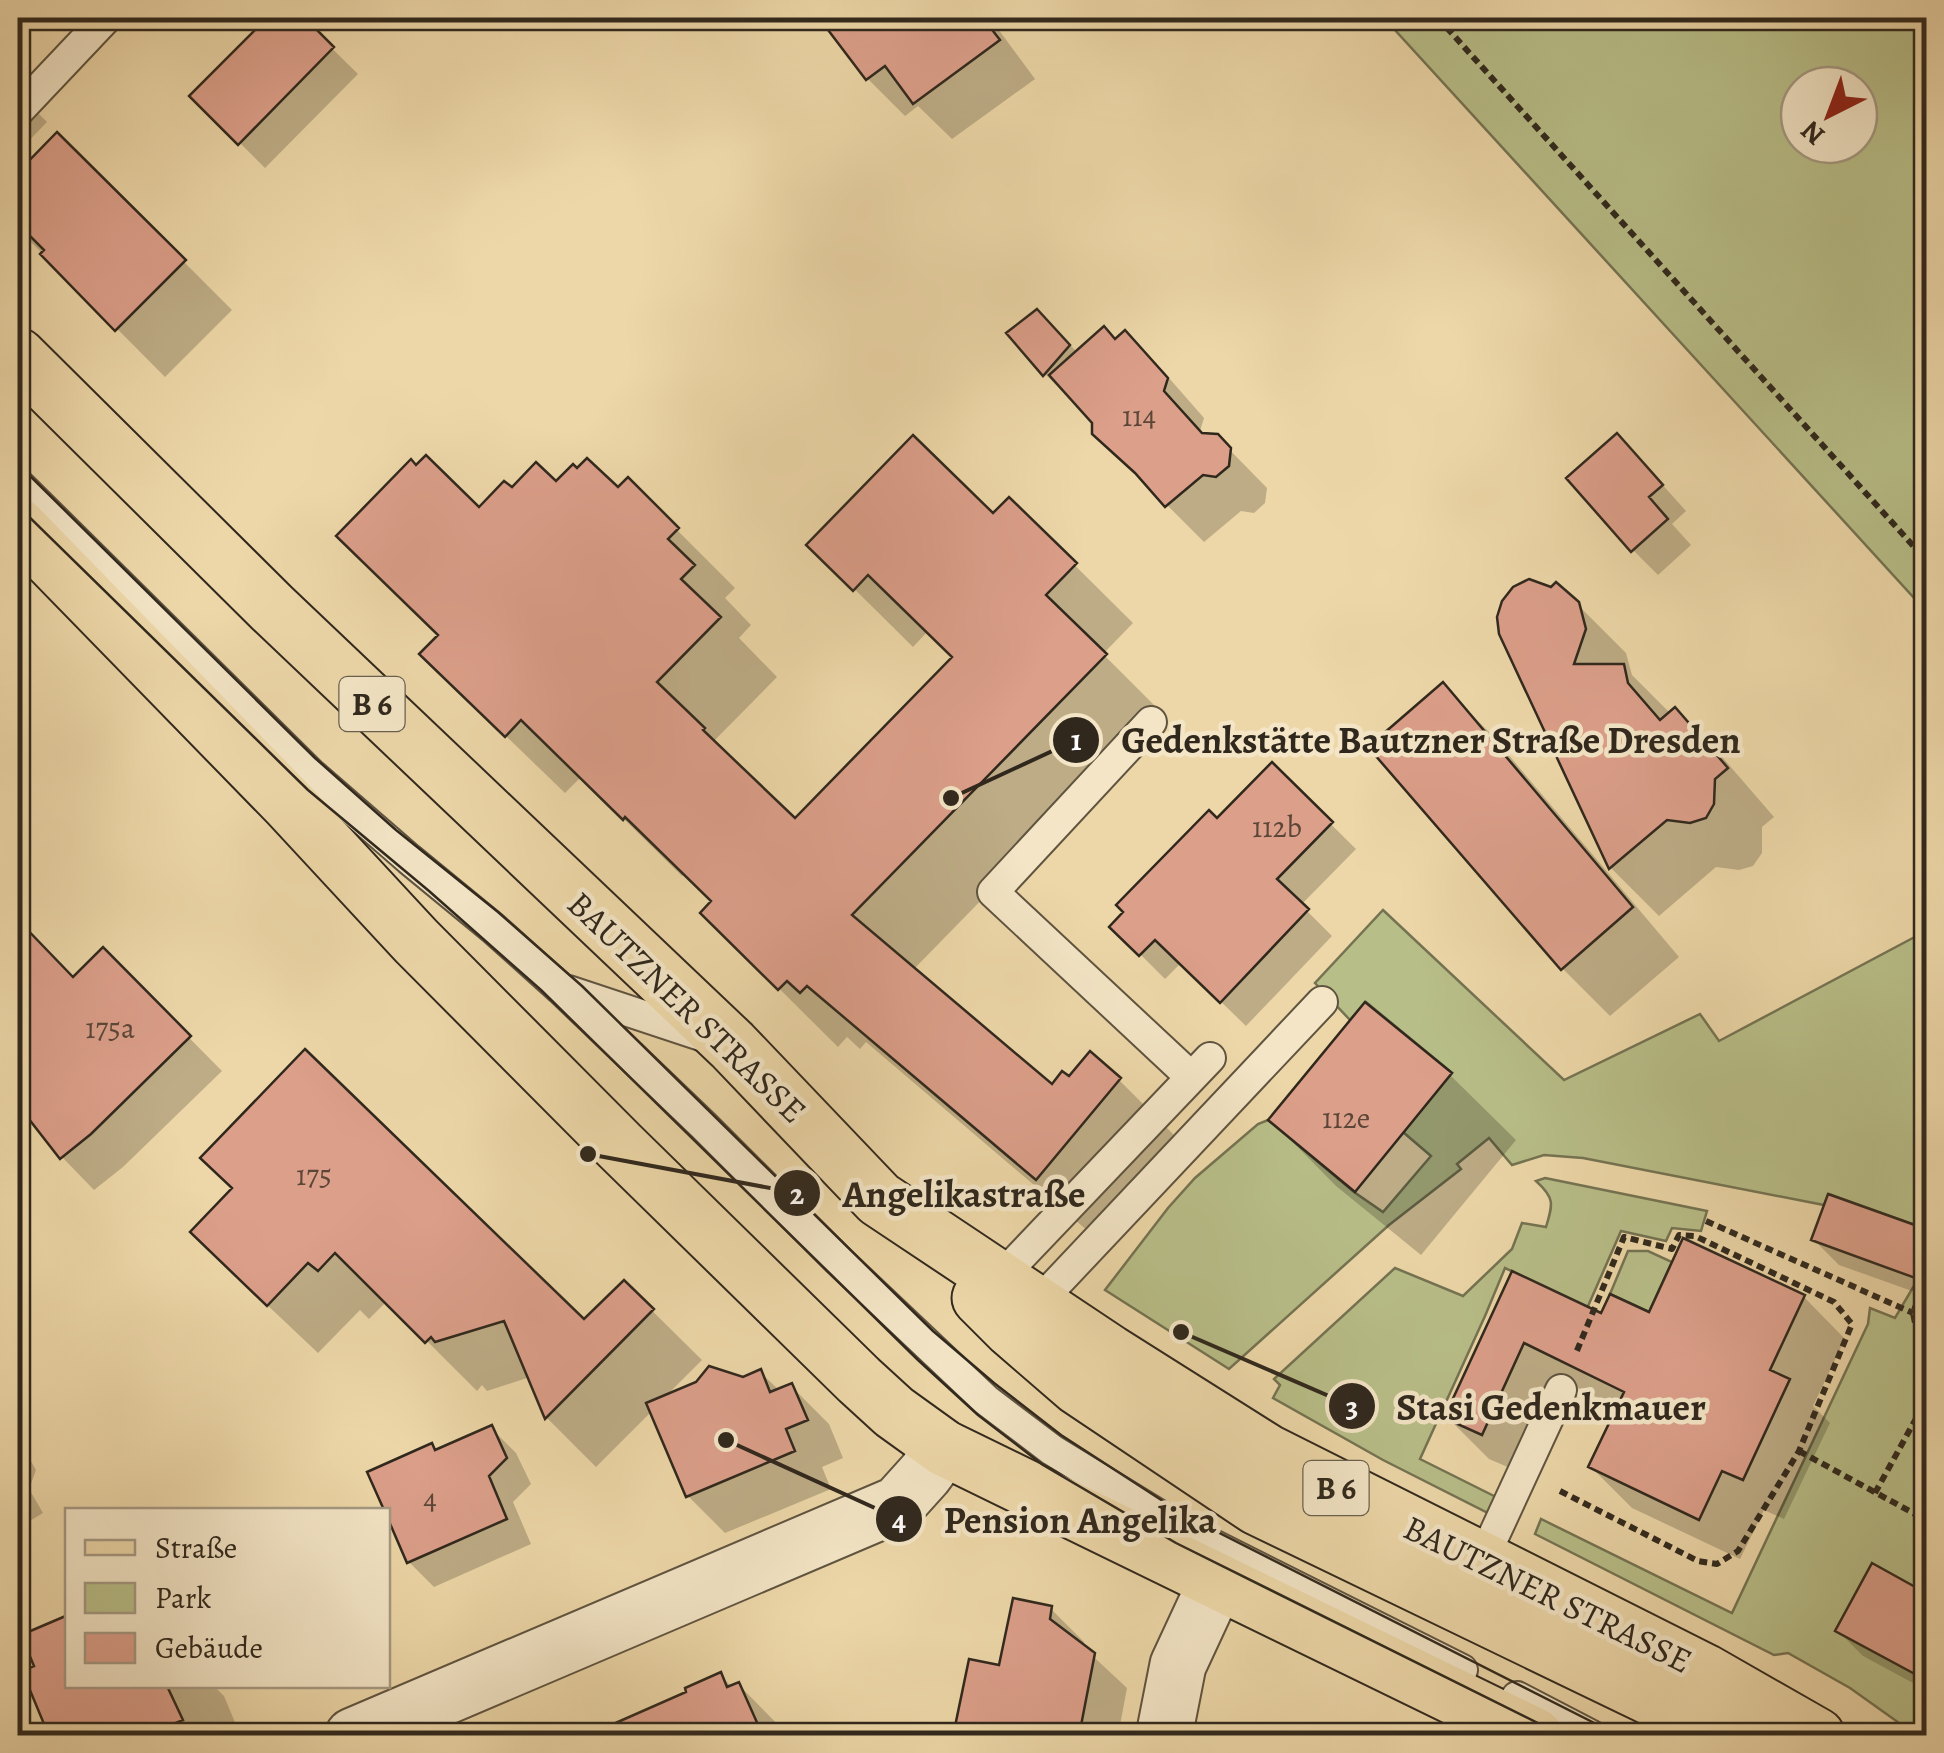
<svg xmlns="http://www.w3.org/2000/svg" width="1944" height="1753" viewBox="0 0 1944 1753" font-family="Alegreya,serif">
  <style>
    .green { fill: #b8be88; stroke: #747352; stroke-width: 2.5; fill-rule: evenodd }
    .shadow { fill: #0003 }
    .building { fill: #dc9f8a; stroke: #30281d; stroke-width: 2.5 }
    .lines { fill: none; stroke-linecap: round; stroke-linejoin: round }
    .lane-casing { stroke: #5f5440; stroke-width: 34 }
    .street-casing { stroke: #5f5440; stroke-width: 59 }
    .primary-casing { stroke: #30281d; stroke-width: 59 }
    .path { stroke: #30281d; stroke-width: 6; stroke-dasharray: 8 5; stroke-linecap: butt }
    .lane { stroke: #f3e5c6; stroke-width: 30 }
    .street { stroke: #f3e5c6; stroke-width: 55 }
    .primary { stroke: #edd7a8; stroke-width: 55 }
    .tram { stroke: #30281d; stroke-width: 2.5 }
    .labels { text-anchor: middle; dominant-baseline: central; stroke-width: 9; stroke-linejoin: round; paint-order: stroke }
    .number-label { font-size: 30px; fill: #5b4638 }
    .shield { fill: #f3e5c6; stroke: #6a6150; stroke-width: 2.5 }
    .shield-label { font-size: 32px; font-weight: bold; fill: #30281d }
    .street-label { font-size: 35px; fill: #30281d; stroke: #f3e5c6 }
    .leader { fill: none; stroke: #30281d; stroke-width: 4 }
    .callout-dot { fill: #30281d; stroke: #f3e5c6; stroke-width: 4 }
    .mark-label { font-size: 30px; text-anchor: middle; font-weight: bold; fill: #fff }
    .callout-label { font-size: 38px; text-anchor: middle; font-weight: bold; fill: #30281d; stroke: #f3e5c6; stroke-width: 9; stroke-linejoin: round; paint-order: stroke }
  </style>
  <rect width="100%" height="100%" fill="#edd7a8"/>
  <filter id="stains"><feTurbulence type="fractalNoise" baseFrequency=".002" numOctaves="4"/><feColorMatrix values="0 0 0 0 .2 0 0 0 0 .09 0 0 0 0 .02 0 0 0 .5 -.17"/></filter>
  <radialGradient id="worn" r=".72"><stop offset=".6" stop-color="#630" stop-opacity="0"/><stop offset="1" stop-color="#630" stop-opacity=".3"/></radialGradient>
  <!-- green -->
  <path class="green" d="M1384 18H1926V611ZM1799 85H1859V145H1799Z
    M1383 910 1564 1080 1700 1014 1719 1041 1926 931V1229L1829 1194 1824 1205 1583 1158 1544 1155 1512 1165 1489 1138 1457 1164 1461 1169 1389 1225 1229 1369 1105 1290 1168 1208 1195 1178 1258 1124 1268 1120 1354 1192 1383 1212 1431 1156 1403 1132 1452 1073 1366 1002 1350 1020 1315 983Z
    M1545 1178 1707 1211 1701 1231 1672 1228 1666 1241 1621 1231 1585 1313 1549 1289 1505 1268 1485 1316 1420 1459 1498 1498 1490 1514 1383 1460 1273 1398 1280 1385 1274 1379 1395 1268 1463 1296 1512 1249 1522 1223 1546 1227C1553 1204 1555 1198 1536 1181Z
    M1628 1251H1648L1672 1262 1649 1312 1610 1294Z
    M1926 1256V1735H1916L1850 1688 1788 1653 1774 1655 1535 1534 1541 1519 1732 1613 1868 1324 1870 1308 1895 1318 1918 1279Z"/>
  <!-- shadow -->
  <path class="shadow" d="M271 18H301L358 74 265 168 193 96Z
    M852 18H990L1035 79 952 139 918 106 905 116 868 79Z
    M18 93 47 122 18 152Z
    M57 135 232 310 165 377 18 229V175Z
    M1037 312 1078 353 1116 341 1125 333 1162 370 1204 418 1200 431 1205 436 1217 437 1267 488 1265 503 1254 513 1241 511 1204 542 1095 433 1094 422 1045 374 1010 333Z
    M1642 462 1686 511 1672 524 1691 545 1658 575 1633 550Z
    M628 481 735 588 725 598 751 625 739 638 777 677 714 741 795 822 955 658 928 631 913 647 810 545 993 517 1009 500 1133 623 1103 654 1163 714 913 970 1052 1087 1069 1080H1119L1177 1138 1095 1237 866 1042 860 1049 847 1037 838 1047 703 913 714 901 685 873 682 876 581 777 565 793 481 712 440 636 479 510 512 491 556 485 618 491Z
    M1577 604 1626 653 1632 675 1671 714 1675 710 1723 758 1774 817 1762 827V853L1753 866 1739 870 1716 867 1659 916 1611 868 1502 633Z
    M1443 686 1491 734 1679 957 1610 1016 1562 968Z
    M1272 766 1356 849 1301 905 1332 936 1246 1026 1181 963 1165 979 1113 927Z
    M28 934 74 980 103 951 222 1071 123 1167 94 1190 62 1157 18 1101V944Z
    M1450 1075 1516 1140 1421 1255 1336 1186 1271 1120Z
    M235 1189 584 1323 624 1283 702 1360 664 1398 743 1380 760 1372 780 1391 791 1386 829 1424 843 1458 822 1467 831 1489 725 1533 688 1496 652 1411 596 1467 547 1418 530 1377 487 1391 482 1385 477 1391 387 1301 369 1319 360 1310 318 1353 243 1282Z
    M1830 1197 1926 1231V1296L1839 1265 1814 1240Z
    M1513 1274 1602 1317 1804 1297 1845 1339 1813 1406 1830 1423 1784 1519 1764 1510 1740 1559 1632 1508 1591 1467 1618 1408 1566 1382 1524 1474 1489 1459 1447 1417Z
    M491 1428 516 1453 531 1484 513 1502 531 1544 434 1587 409 1562 370 1473 431 1446 437 1452Z
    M18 1445 28 1456 36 1470 29 1489 43 1513 18 1528Z
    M1873 1566 1926 1595V1690L1863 1656 1838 1631Z
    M1051 1609 1084 1642 1083 1647 1127 1688 1118 1736H958L1001 1668Z
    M37 1667 68 1686H214L224 1696 239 1732 230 1736H52Z
    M720 1675 733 1688 739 1685 789 1736H593L690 1694Z"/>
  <!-- building -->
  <path class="building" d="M267 18H305L334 47 238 145 189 96Z
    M819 18H983L1000 40 913 104 885 66 866 80Z
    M57 132 186 260 115 331 40 254 44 250 18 224V172Z
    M1037 309 1070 345 1043 376 1006 333Z
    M1104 326 1115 339 1125 330 1168 378 1164 391 1202 433 1218 434 1231 448 1229 466 1216 477 1203 475 1165 507 1135 473 1092 434V423L1049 375Z
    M1617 433 1663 485 1649 497 1668 519 1631 552 1566 478Z
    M913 435 993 513 1009 497 1077 563 1046 595 1107 654 852 915 1052 1084 1062 1071 1069 1076 1090 1051 1121 1078 1036 1180 807 986 800 993 787 981 778 990 700 913 711 901 625 817 623 820 521 720 505 737 419 654 438 635 336 536 411 459 416 465 426 455 479 507 504 481 512 487 536 462 556 481 573 464 577 468 587 458 618 487 628 477 679 528 668 539 695 565 681 579 721 617 657 682 705 728 703 730 795 818 952 657 868 575 853 591 806 545Z
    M1529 579 1551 587 1556 582 1579 602 1586 629 1574 664H1624L1628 683 1660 720 1675 707 1728 768 1715 779 1714 804 1706 818 1690 823 1667 820 1609 869 1499 634 1497 617 1502 601 1513 587Z
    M1443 682 1633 907 1561 970 1368 747Z
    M1272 762 1333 822 1277 879 1309 909 1220 1003 1155 940 1139 956 1109 927 1123 912 1116 905 1209 810 1217 818Z
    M18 920 73 977 103 947 191 1036 91 1134 60 1159 18 1105Z
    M1365 1002 1452 1073 1355 1192 1268 1120Z
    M305 1049 584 1319 624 1280 654 1309 545 1419 504 1321 435 1342 431 1337 425 1343 335 1253 318 1271 308 1263 267 1306 190 1232 232 1188 200 1158Z
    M1828 1194 1926 1229V1256L1918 1279 1811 1240Z
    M1683 1238 1805 1295 1770 1370 1790 1379 1743 1480 1722 1471 1699 1520 1588 1467 1624 1392 1524 1343 1482 1435 1444 1418 1512 1271 1601 1313 1610 1294 1649 1312Z
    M709 1366 743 1377 761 1369 770 1392 792 1383 808 1420 786 1429 795 1451 686 1497 646 1403 696 1382Z
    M492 1425 507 1458 489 1476 507 1519 407 1563 388 1519V1510H384L367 1472 432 1443 435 1450Z
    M1872 1563 1926 1593V1680L1835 1631Z
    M1013 1598 1052 1606 1050 1619 1095 1653 1079 1736H953L969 1659 999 1665Z
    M68 1615V1686H167L183 1720 145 1736H49L22 1671 34 1666 21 1635Z
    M721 1672 727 1687 739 1682 763 1736H586L686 1692 685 1688Z"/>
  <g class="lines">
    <defs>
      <path id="lane" d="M18 111 106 18
        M18 484 311 774 409 859 493 928 561 989 704 1126 839 1261 986 1400 1052 1450 1181 1529 1462 1670
        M1151 722 993 892 1191 1077
        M568 991 710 1038
        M999 1279 1210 1058
        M1037 1304 1322 1002
        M1482 1561 1561 1390
        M1517 1697 1592 1736"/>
      <path id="street" d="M353 1736 898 1504 925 1474 944 1448
        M1164 1736 1178 1665 1217 1581"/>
      <path id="primary" d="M18 356 272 608 732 1045 879 1199 1110 1353 1267 1452 1705 1672 1817 1736
        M18 526 289 804 416 941 620 1146 859 1380 894 1412 944 1448 1535 1736
        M980 1298 1011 1329 1078 1387 1257 1507 1692 1717 1722 1736"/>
    </defs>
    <!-- lane casing -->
    <use href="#lane" class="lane-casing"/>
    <!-- street casing -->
    <use href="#street" class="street-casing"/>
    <!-- primary casing -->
    <use href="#primary" class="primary-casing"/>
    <!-- path -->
    <path class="path" d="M1438 18 1926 560
      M1926 1037 1922 1059 1926 1074
      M1706 1221 1913 1313
      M1926 1278 1913 1313 1918 1338 1926 1363
      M1799 1451 1926 1520
      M1560 1491 1698 1561 1717 1564 1738 1551 1799 1451 1852 1324 1834 1302 1695 1236 1679 1235 1672 1249 1624 1237 1576 1353
      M1875 1493 1924 1404 1926 1395
      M1926 1545 1922 1552 1926 1554"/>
    <!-- lane -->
    <use href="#lane" class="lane"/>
    <!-- street -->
    <use href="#street" class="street"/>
    <!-- primary -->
    <use href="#primary" class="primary"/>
    <!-- tram -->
    <path class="tram" d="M18 464 315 758 396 830 498 912 582 986 933 1331 994 1383 1061 1435 1186 1516 1620 1736
      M18 506 308 790 429 891 541 990 918 1360 978 1415 1043 1465 1176 1543 1564 1736"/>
  </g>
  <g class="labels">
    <!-- number labels -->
    <g class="number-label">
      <text x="1139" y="416">114</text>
      <text x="1277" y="827">112b</text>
      <text x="110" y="1028">175a</text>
      <text x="1346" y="1118">112e</text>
      <text x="314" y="1175">175</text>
      <text x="430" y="1499">4</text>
    </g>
    <!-- shield labels -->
    <g class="shield">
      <rect x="339.5" y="677" width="65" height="54" rx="8"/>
      <rect x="1303.5" y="1461" width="65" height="54" rx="8"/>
    </g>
    <g class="shield-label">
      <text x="372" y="704">B 6</text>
      <text x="1336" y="1488">B 6</text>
    </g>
    <!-- street labels -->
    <g class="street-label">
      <text transform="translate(687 1007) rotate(44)">BAUTZNER STRASSE</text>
      <text transform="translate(1548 1594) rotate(26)">BAUTZNER STRASSE</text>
    </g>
  </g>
  <!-- callouts -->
  <path class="leader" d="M951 798L1076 740M588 1154L797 1193M1181 1332L1352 1406M726 1440L899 1519"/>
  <g class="callout-dot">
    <circle cx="951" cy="798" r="10"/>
    <circle cx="588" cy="1154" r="10"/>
    <circle cx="1181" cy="1332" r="10"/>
    <circle cx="726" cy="1440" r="10"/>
    <circle cx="1076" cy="740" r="25"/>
    <circle cx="797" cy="1193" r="25"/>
    <circle cx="1352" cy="1406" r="25"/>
    <circle cx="899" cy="1519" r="25"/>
  </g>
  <g class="mark-label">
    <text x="1076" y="750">1</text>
    <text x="797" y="1204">2</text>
    <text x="1352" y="1417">3</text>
    <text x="899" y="1530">4</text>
  </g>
  <g class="callout-label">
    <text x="1431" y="753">Gedenkstätte Bautzner Straße Dresden</text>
    <text x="964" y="1207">Angelikastraße</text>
    <text x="1551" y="1420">Stasi Gedenkmauer</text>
    <text x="1080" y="1533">Pension Angelika</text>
  </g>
  <!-- margin -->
  <rect width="1944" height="1753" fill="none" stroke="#edd7a8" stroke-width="60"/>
  <rect x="20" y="20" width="1904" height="1713" fill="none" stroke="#30281d" stroke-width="5"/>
  <rect x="30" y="30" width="1884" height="1693" fill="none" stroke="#30281d" stroke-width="2.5"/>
  <!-- legend -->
  <rect x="65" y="1508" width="325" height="180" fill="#f3e5c6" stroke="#a59982" stroke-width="2.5"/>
  <rect x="85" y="1540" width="50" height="15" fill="#edd7a8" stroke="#a59982" stroke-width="2.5"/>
  <text x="155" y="1558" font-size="30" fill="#30281d">Straße</text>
  <rect x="85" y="1583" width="50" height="30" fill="#b8be88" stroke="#a59982" stroke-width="2.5"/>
  <text x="155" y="1608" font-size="30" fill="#30281d">Park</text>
  <rect x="85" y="1633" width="50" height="30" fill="#dc9f8a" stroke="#a59982" stroke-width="2.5"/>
  <text x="155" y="1658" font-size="30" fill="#30281d">Gebäude</text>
  <!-- north arrow -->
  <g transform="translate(1829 115) rotate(222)"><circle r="48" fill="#f3e5c6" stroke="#a59982" stroke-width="2.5"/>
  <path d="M0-8L18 38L0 25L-18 38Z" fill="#8f2418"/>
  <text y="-15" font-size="28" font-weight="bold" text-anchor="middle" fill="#30281d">N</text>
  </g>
  <rect width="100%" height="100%" filter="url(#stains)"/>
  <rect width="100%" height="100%" fill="url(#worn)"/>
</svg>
